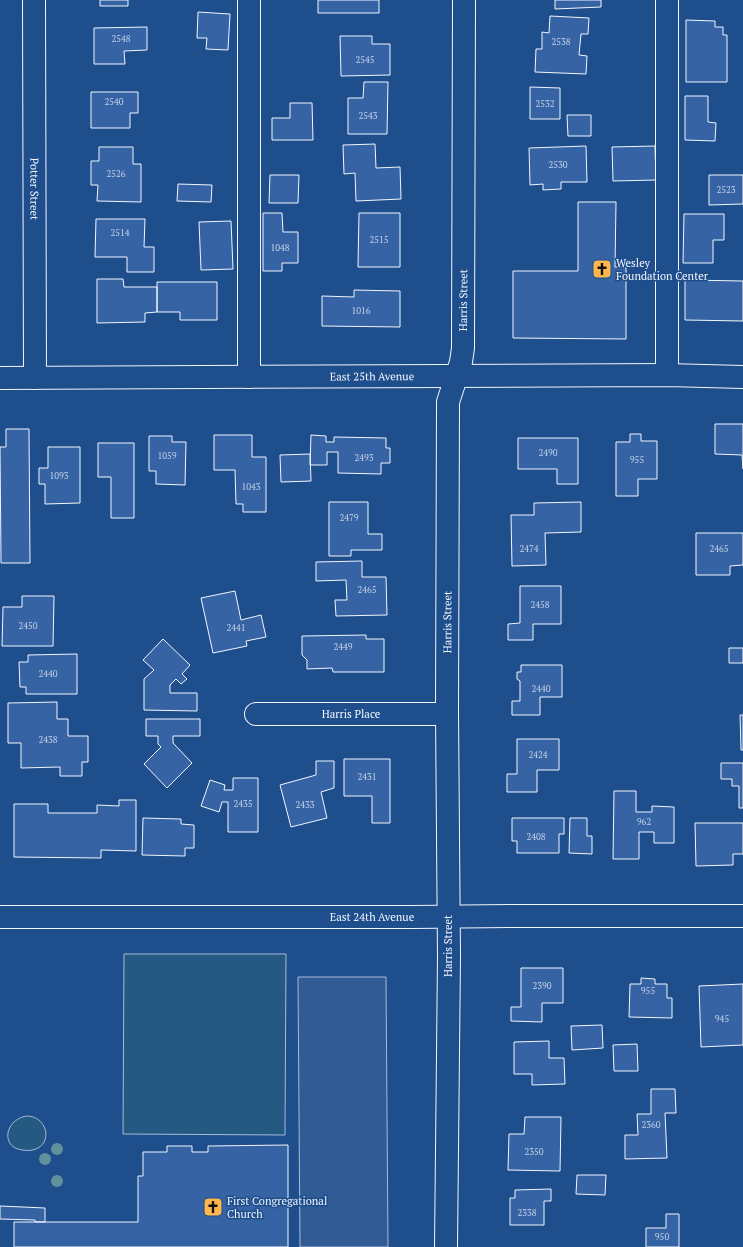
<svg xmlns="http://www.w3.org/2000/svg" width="743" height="1247" viewBox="0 0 743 1247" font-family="'PT Serif',serif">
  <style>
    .green { fill: #245a82; stroke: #a8bbd7 }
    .parking { fill: #305b95; stroke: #a8bbd7 }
    .building { fill: #3563a3; stroke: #f2f6ff }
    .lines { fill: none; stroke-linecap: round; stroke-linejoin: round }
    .minor-casing { stroke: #f2f6ff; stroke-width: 24 }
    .minor { stroke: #1f4e8c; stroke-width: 22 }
    .tree { fill: #61919a }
    .labels { text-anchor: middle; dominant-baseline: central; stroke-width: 3; stroke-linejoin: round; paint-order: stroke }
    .number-label { font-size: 9px; fill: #c3d1e8 }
    .street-label { font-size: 11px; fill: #f2f6ff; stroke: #1f4e8c }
    .poi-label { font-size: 11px; fill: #f2f6ff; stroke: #1f4e8c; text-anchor: start }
  </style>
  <rect width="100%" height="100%" fill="#1f4e8c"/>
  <!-- green -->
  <path class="green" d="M124 954H286L285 1135 123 1134Z
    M27 1116C52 1117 54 1155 22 1150 0 1147 5 1119 27 1116Z"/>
  <!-- parking -->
  <path class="parking" d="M298 977H386L388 1247H300Z"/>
  <!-- building -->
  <path class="building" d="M100 0H128V6H100Z
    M318 0H379V13H318Z
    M555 0H601V7L555 9Z
    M198 12 230 14 228 50 206 49 207 38H197Z
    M550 16 589 18 588 34H581L579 55 587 56 586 74 535 72 536 49H542V32L549 33Z
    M686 20 715 21V27H723V35H727V82H686Z
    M147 27V50L124 51 125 64H94V28Z
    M340 36H372V44H390V75L341 76Z
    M364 82H388L387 134H348V98H363Z
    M530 87 560 88V119H530Z
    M91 92H138V113H130V128H91Z
    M685 96H708V122L716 123 715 141 685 140Z
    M290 103H312L313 140H272V118H290Z
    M567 115H591V136H568Z
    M375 144 376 168 400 167 401 199 356 201 355 173 344 174 343 145Z
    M586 146 587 182H561V189L543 190V184L530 185 529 148Z
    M655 146 656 180 613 181 612 147Z
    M99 147H133V164H141V202L97 201 98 185H91V161H99Z
    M270 175H299L298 203H269Z
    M709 175H743V204L709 205Z
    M178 184 212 185 211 202 177 201Z
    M578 202H616L615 267H626V339L513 338V271H578Z
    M263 213H282L283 232H298V263H282V271H263Z
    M359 213H400V267H358Z
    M684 214H724V240H713V263H683Z
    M96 219H145L144 247H154V272H127V257H95Z
    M231 221 233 269 201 270 199 222Z
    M97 279H123L124 287H157V312L145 313V322L97 323Z
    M685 280 743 281V321L685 320Z
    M157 282H217V320H180V312H157Z
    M354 290 400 291V327L322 326V296L354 297Z
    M715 424H743V469L742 455 715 454Z
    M6 429H29L30 563H1L0 447H6Z
    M630 434H641V441H657V479H638V496H616V442H630Z
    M214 435H252V457H266V512H243V504H236L235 470H214Z
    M311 435 326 436V442H334V437L386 438V448H390V463H381V474L338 473V452H327V465H310Z
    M149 436H172V442H186L185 485 156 484V471H149Z
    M518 438H578V484H557V469H518Z
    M98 443H134V518H111V477H98Z
    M48 447H80V503L45 504V484H39V468H48Z
    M310 454 311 481 281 482 280 455Z
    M329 502H368V534H382V550H351V556H329Z
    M581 502V532L545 533 546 565 512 566 511 515H534V503Z
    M696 533H743V565L730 566V575H696Z
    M362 561V577H386L387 615 336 616 335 600H347L346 580 316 581V562Z
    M520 586H561V624H533V640H508V624L520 623Z
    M235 591 241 620 261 615 266 637 246 641 247 646 213 653 201 598Z
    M22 596H54L53 646H2L3 607H22Z
    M366 635V639H384V672H333L332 668 307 669V660L302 655V636Z
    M163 639 190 665 182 674 187 679 181 684 176 679 170 685V693H197V711L144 710V679L154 670 143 660Z
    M729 648H743V663H729Z
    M77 654V694H26V687H20L19 662H28V655Z
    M521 665H562V697H540V715H512V701H520V681L517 679V672H521Z
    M57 702V719H68V736H88V762H82V776H60V767L21 768V743H8V703Z
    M740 715H743V750H741Z
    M146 719H200V736H173V743L192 763 167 788 144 764 161 747 158 744V736H146Z
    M517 739H559V770H537V792H507V774H517Z
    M344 759H390V823H372V796H344Z
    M316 761H334V788L321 792 327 818 291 827 280 785 316 775Z
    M721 763H743V808H739V786H732V779H721Z
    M233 778H258V832H228V802H222L219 812 201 806 210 780 225 785 224 790H233Z
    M614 791H636V812H652V806L674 807V843H654V832H639V859H613Z
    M119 800H136V851L101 850V858L14 857V804H48V813H97V805L119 806Z
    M143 818 181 819V824L194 825V848H185V856L142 855Z
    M512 818H564V834H559V853H517V841H512Z
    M570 818H587V836H592V854L569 853Z
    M695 823H743V854H733V865L696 866Z
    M521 968H563V1003H542V1022L511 1021V1007H521Z
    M641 978 655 979V984H667V998H672V1018L629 1017 630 984H641Z
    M743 984V1045L701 1047 699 986Z
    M602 1025 603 1048 572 1050 571 1026Z
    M549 1041V1058H564L565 1084 532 1085V1074H514V1042Z
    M637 1044 638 1071H614L613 1045Z
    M651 1089H675L676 1113H665L667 1158 625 1159V1135H638L637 1114H651Z
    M525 1117H561L560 1171 508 1170 509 1134H524Z
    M288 1145V1247H14V1222H138V1176H143V1152H167V1146H192V1152H208V1146Z
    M577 1175H606L605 1195 576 1194Z
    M551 1189V1201H544V1225H510V1198H515V1190Z
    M0 1206 45 1208V1222H35V1220L0 1219Z
    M666 1214H679V1247H646V1228H666Z"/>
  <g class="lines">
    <defs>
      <g id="minor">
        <path id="s1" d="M34 0 35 378"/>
        <path d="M249 0V377"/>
        <path d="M667 0V375"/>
        <path id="s2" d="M0 378 667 375 743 377"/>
        <path id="s3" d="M256 714H447"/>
        <path id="s4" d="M0 917H413L509 916H743"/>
        <path id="s5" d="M446 1247 449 956 447 714 448 402 461 362 463 348 464 0"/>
      </g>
    </defs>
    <!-- minor casing -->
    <use href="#minor" class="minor-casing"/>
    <!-- minor -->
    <use href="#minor" class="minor"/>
  </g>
  <!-- trees -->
  <g class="tree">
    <circle cx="57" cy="1149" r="6"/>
    <circle cx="45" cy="1159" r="6"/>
    <circle cx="57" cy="1181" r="6"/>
  </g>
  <!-- icons -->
  <defs>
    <symbol id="church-square" viewBox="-11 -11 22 22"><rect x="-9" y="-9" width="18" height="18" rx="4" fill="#ffb74d" stroke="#1f4e8c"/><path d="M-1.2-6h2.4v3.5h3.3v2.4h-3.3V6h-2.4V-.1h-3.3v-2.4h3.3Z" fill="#111"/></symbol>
  </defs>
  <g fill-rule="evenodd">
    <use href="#church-square" x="591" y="258" width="22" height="22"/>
    <use href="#church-square" x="202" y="1196" width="22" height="22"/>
  </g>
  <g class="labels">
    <!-- number labels -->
    <g class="number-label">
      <text x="121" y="39">2548</text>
      <text x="561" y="42">2538</text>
      <text x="365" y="60">2545</text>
      <text x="114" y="102">2540</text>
      <text x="545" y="104">2532</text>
      <text x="368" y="116">2543</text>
      <text x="558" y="165">2530</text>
      <text x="116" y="174">2526</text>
      <text x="726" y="190">2523</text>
      <text x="120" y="233">2514</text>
      <text x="379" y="240">2515</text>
      <text x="280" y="248">1048</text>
      <text x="361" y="311">1016</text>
      <text x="548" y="453">2490</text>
      <text x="167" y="456">1059</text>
      <text x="364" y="458">2493</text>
      <text x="637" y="460">955</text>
      <text x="59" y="476">1093</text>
      <text x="251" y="487">1043</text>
      <text x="349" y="518">2479</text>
      <text x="529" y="549">2474</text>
      <text x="719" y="549">2465</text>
      <text x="367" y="590">2465</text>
      <text x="540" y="605">2458</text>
      <text x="28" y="626">2450</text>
      <text x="236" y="628">2441</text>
      <text x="343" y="647">2449</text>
      <text x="48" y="674">2440</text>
      <text x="541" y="689">2440</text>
      <text x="48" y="740">2438</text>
      <text x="538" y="755">2424</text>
      <text x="367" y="777">2431</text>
      <text x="243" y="804">2435</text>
      <text x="305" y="805">2433</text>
      <text x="644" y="822">962</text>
      <text x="536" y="837">2408</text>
      <text x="542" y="986">2390</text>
      <text x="648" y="991">955</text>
      <text x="722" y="1019">945</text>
      <text x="651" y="1125">2360</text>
      <text x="534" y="1152">2350</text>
      <text x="527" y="1213">2338</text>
      <text x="662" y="1237">950</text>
    </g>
    <!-- street labels -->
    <g class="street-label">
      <text stroke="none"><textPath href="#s1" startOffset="189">Potter Street</textPath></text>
      <text stroke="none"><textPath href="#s5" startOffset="949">Harris Street</textPath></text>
      <text stroke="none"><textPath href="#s2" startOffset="372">East 25th Avenue</textPath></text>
      <text stroke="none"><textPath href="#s5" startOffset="625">Harris Street</textPath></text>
      <text stroke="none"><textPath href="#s3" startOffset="95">Harris Place</textPath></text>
      <text stroke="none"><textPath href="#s4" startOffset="372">East 24th Avenue</textPath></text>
      <text transform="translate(448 946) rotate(-90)">Harris Street</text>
    </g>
    <!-- poi labels -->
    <g class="poi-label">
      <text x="616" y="263">Wesley<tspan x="616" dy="13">Foundation Center</tspan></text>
      <text x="227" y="1201">First Congregational<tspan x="227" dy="13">Church</tspan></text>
    </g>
  </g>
</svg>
